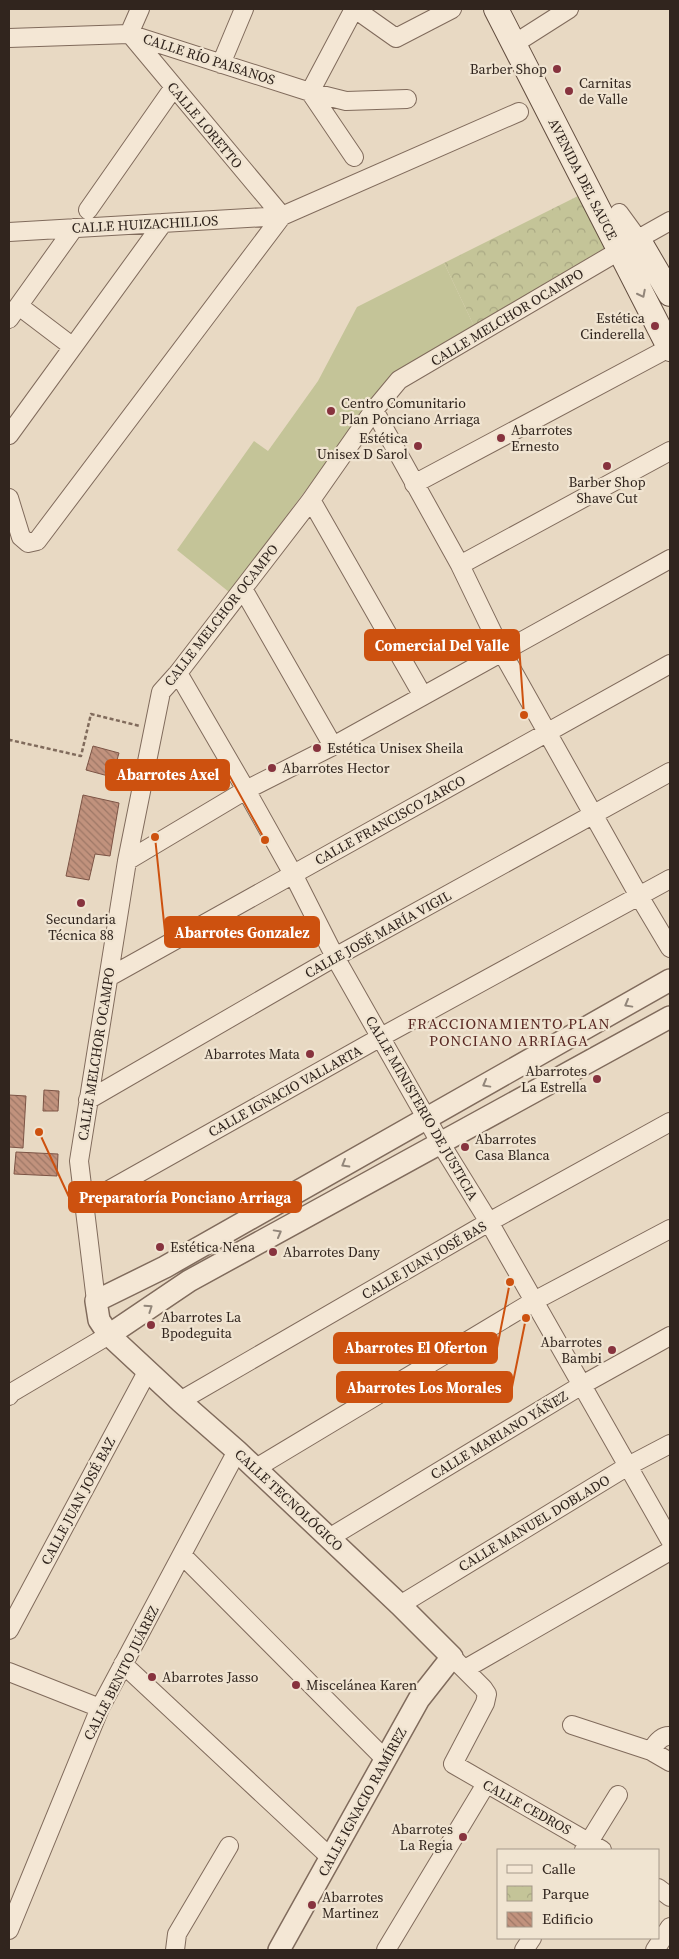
<svg xmlns="http://www.w3.org/2000/svg" width="679" height="1959" viewBox="0 0 679 1959" font-family="'Source Serif 4',serif">
  <style>
    .park { fill: url(#park-crowns) }
    .garden { fill: #c4c498 }
    .building { fill: url(#building-back-hatch); stroke: #7c5445 }
    .lines { fill: none; stroke-linecap: round; stroke-linejoin: round }
    .minor-casing { stroke: #806b5c; stroke-width: 20 }
    .tertiary-casing { stroke: #806b5c; stroke-width: 24 }
    .secondary-casing { stroke: #624d3f; stroke-width: 26 }
    .path { stroke: #806b5c; stroke-width: 2.5; stroke-dasharray: 4 2.5; stroke-linecap: butt }
    .minor { stroke: #f4e7d5; stroke-width: 18 }
    .tertiary { stroke: #f4e7d5; stroke-width: 21 }
    .secondary { stroke: #f4e7d5; stroke-width: 24 }
    .oneway { stroke: #92867a }
    .poi-dot { fill: #87333e; stroke: #f0e4d1; stroke-width: 2 }
    .labels { text-anchor: middle; dominant-baseline: central; stroke-width: 4.5; stroke-linejoin: round; paint-order: stroke }
    .street-label { font-size: 14px; fill: #31251e; stroke: #f0e4d1 }
    .poi-label { font-size: 14px; fill: #31251e; stroke: #f0e4d1; text-anchor: start }
    .neighbourhood-label { font-size: 15px; letter-spacing: 1px; fill: #592823; stroke: #f0e4d1 }
    .leader { fill: none; stroke: #cd510f; stroke-width: 2 }
    .callout-dot { fill: #cd510f; stroke: #f0e4d1; stroke-width: 2 }
    .callout { fill: #cd510f; stroke: #cd510f; stroke-width: 2 }
    .callout-label { font-size: 15px; text-anchor: middle; font-weight: bold; fill: #fff }
  </style>
  <defs>
    <pattern id="park-crowns" width="20" height="18" patternUnits="userSpaceOnUse" patternTransform="scale(1.25)"><rect width="20" height="18" fill="#c4c498"/><path d="M2 6a3 3 0 1 1 6 0M12 15a3 3 0 1 1 6 0" fill="none" stroke="#a9a883"/></pattern>
    <pattern id="building-back-hatch" width="6" height="6" patternUnits="userSpaceOnUse" patternTransform="scale(1.25)"><rect width="6" height="6" fill="#c1927d"/><path d="M-1 5l2 2M0 0l6 6M5-1l2 2" fill="none" stroke="#9d7766"/></pattern>
  </defs>
  <rect width="100%" height="100%" fill="#e8d9c3"/>
  <!-- park -->
  <path class="park" d="M578 196 605 248 474 326 444 263Z"/>
  <!-- garden -->
  <path class="garden" d="M444 263 474 326 394 373 229 592 177 550 254 441 268 451 318 381 357 307Z"/>
  <!-- building -->
  <path class="building" d="M93 746 119 753 112 777 86 770Z
    M83 795 119 803 110 856 95 854 89 880 66 876Z
    M44 1090 59 1091 58 1111H43Z
    M9 1095 26 1096 23 1148 9 1147Z
    M16 1152 58 1154 57 1176 14 1174Z"/>
  <g class="lines">
    <defs>
      <path id="minor" d="M355 9 396 38 452 9
        M129 34 140 9
        M130 34 282 216
        M9 38 129 34 310 92 346 101 407 99
        M514 44 569 9
        M221 64 244 9
        M354 157 310 92 354 9
        M88 210 174 87
        M619 213 638 239 670 221
        M9 232 282 216
        M19 306 73 347
        M9 319 74 228
        M374 410 460 565 502 652 639 896 670 948
        M9 435 163 223
        M414 484 669 348
        M9 498 21 537 28 543 37 541 282 216 519 112
        M311 500 423 696
        M460 565 670 451
        M243 589 333 746
        M178 673 246 790 293 874 335 957 441 1144 489 1222 670 1540
        M127 861 246 790 333 746 670 559
        M109 977 670 664
        M88 1100 335 957 670 772
        M84 1204 381 1037 670 879
        M96 1301 79 1161 127 861 161 692 178 673 311 500 374 410 399 380 619 251
        M9 1396 11 1393 109 1335
        M180 1401 489 1222 670 1122
        M256 1468 534 1301 670 1229
        M329 1538 582 1385 670 1336
        M182 1555 385 1759
        M400 1605 628 1466 670 1444
        M9 1630 147 1372
        M452 1657 483 1688 487 1694 485 1703 453 1764 602 1850
        M123 1664 331 1858
        M465 1669 670 1551
        M9 1672 100 1708
        M572 1725 651 1751 670 1762
        M651 1751C655 1744 661 1735 670 1736
        M584 1850 618 1795
        M658 1888 670 1897
        M9 1930 100 1708 237 1451
        M175 1950 177 1934 229 1846
        M386 1950 486 1784
        M524 1950 532 1938
        M655 1950 670 1927"/>
      <path id="tertiary" d="M109 1335 189 1281 670 1017
        M279 1950 419 1699 452 1657 400 1605 237 1451 180 1401 109 1335 99 1320 96 1301 165 1267 670 980"/>
      <path id="secondary" d="M496 9 670 349
        M619 251 638 239 670 294"/>
    </defs>
    <!-- minor casing -->
    <use href="#minor" class="minor-casing"/>
    <!-- tertiary casing -->
    <use href="#tertiary" class="tertiary-casing"/>
    <!-- secondary casing -->
    <use href="#secondary" class="secondary-casing"/>
    <!-- path -->
    <path class="path" d="M9 741 10 740 81 756 91 714 140 726"/>
    <!-- minor -->
    <use href="#minor" class="minor"/>
    <!-- tertiary -->
    <use href="#tertiary" class="tertiary"/>
    <!-- secondary -->
    <use href="#secondary" class="secondary"/>
  </g>
  <!-- one-way arrows -->
  <defs><path id="oneway-chevron" d="M-2-3.5L2.5 0L-2 3.5" fill="none" stroke-width="1.6" stroke-linecap="round" stroke-linejoin="round" transform="scale(1.25)"/></defs>
  <g class="oneway">
    <use href="#oneway-chevron" transform="translate(642 294) rotate(63)"/>
    <use href="#oneway-chevron" transform="translate(628 1004) rotate(151)"/>
    <use href="#oneway-chevron" transform="translate(486 1084) rotate(151)"/>
    <use href="#oneway-chevron" transform="translate(345 1164) rotate(150)"/>
    <use href="#oneway-chevron" transform="translate(278 1233) rotate(-29)"/>
    <use href="#oneway-chevron" transform="translate(149 1308) rotate(-34)"/>
  </g>
  <!-- markers -->
  <g class="poi-dot">
    <circle cx="557" cy="69" r="5"/>
    <circle cx="569" cy="91" r="5"/>
    <circle cx="655" cy="326" r="5"/>
    <circle cx="331" cy="411" r="5"/>
    <circle cx="501" cy="438" r="5"/>
    <circle cx="418" cy="446" r="5"/>
    <circle cx="607" cy="466" r="5"/>
    <circle cx="317" cy="748" r="5"/>
    <circle cx="272" cy="768" r="5"/>
    <circle cx="81" cy="903" r="5"/>
    <circle cx="310" cy="1054" r="5"/>
    <circle cx="597" cy="1079" r="5"/>
    <circle cx="465" cy="1147" r="5"/>
    <circle cx="160" cy="1247" r="5"/>
    <circle cx="273" cy="1252" r="5"/>
    <circle cx="151" cy="1325" r="5"/>
    <circle cx="612" cy="1350" r="5"/>
    <circle cx="152" cy="1677" r="5"/>
    <circle cx="296" cy="1685" r="5"/>
    <circle cx="463" cy="1837" r="5"/>
    <circle cx="312" cy="1905" r="5"/>
  </g>
  <g class="labels">
    <!-- street labels -->
    <g class="street-label">
      <text transform="translate(209 59) rotate(18)">CALLE RÍO PAISANOS</text>
      <text transform="translate(205 125) rotate(50)">CALLE LORETTO</text>
      <text transform="translate(583 179) rotate(63)">AVENIDA DEL SAUCE</text>
      <text transform="translate(145 224) rotate(-3)">CALLE HUIZACHILLOS</text>
      <text transform="translate(507 317) rotate(-31)">CALLE MELCHOR OCAMPO</text>
      <text transform="translate(221 615) rotate(-52)">CALLE MELCHOR OCAMPO</text>
      <text transform="translate(390 820) rotate(-29)">CALLE FRANCISCO ZARCO</text>
      <text transform="translate(378 934) rotate(-29)">CALLE JOSÉ MARÍA VIGIL</text>
      <text transform="translate(96 1054) rotate(-81)">CALLE MELCHOR OCAMPO</text>
      <text transform="translate(285 1091) rotate(-29)">CALLE IGNACIO VALLARTA</text>
      <text transform="translate(422 1108) rotate(60)">CALLE MINISTERIO DE JUSTICIA</text>
      <text transform="translate(424 1260) rotate(-30)">CALLE JUAN JOSÉ BAS</text>
      <text transform="translate(499 1435) rotate(-31)">CALLE MARIANO YÁÑEZ</text>
      <text transform="translate(289 1500) rotate(43)">CALLE TECNOLÓGICO</text>
      <text transform="translate(78 1501) rotate(-62)">CALLE JUAN JOSÉ BAZ</text>
      <text transform="translate(534 1523) rotate(-31)">CALLE MANUEL DOBLADO</text>
      <text transform="translate(121 1673) rotate(-63)">CALLE BENITO JUÁREZ</text>
      <text transform="translate(362 1802) rotate(-61)">CALLE IGNACIO RAMÍREZ</text>
      <text transform="translate(527 1807) rotate(29)">CALLE CEDROS</text>
    </g>
    <!-- poi labels -->
    <g class="poi-label">
      <text x="547" y="69" text-anchor="end">Barber Shop</text>
      <text x="579" y="83">Carnitas<tspan x="579" dy="16">de Valle</tspan></text>
      <text x="645" y="318" text-anchor="end">Estética<tspan x="645" dy="16">Cinderella</tspan></text>
      <text x="341" y="403">Centro Comunitario<tspan x="341" dy="16">Plan Ponciano Arriaga</tspan></text>
      <text x="511" y="430">Abarrotes<tspan x="511" dy="16">Ernesto</tspan></text>
      <text x="408" y="438" text-anchor="end">Estética<tspan x="408" dy="16">Unisex D Sarol</tspan></text>
      <text x="607" y="482" text-anchor="middle">Barber Shop<tspan x="607" dy="16">Shave Cut</tspan></text>
      <text x="327" y="748">Estética Unisex Sheila</text>
      <text x="282" y="768">Abarrotes Hector</text>
      <text x="81" y="919" text-anchor="middle">Secundaria<tspan x="81" dy="16">Técnica 88</tspan></text>
      <text x="300" y="1054" text-anchor="end">Abarrotes Mata</text>
      <text x="587" y="1071" text-anchor="end">Abarrotes<tspan x="587" dy="16">La Estrella</tspan></text>
      <text x="475" y="1139">Abarrotes<tspan x="475" dy="16">Casa Blanca</tspan></text>
      <text x="170" y="1247">Estética Nena</text>
      <text x="283" y="1252">Abarrotes Dany</text>
      <text x="161" y="1317">Abarrotes La<tspan x="161" dy="16">Bpodeguita</tspan></text>
      <text x="602" y="1342" text-anchor="end">Abarrotes<tspan x="602" dy="16">Bambi</tspan></text>
      <text x="162" y="1677">Abarrotes Jasso</text>
      <text x="306" y="1685">Miscelánea Karen</text>
      <text x="453" y="1829" text-anchor="end">Abarrotes<tspan x="453" dy="16">La Regia</tspan></text>
      <text x="322" y="1897">Abarrotes<tspan x="322" dy="16">Martinez</tspan></text>
    </g>
    <!-- neighbourhood labels -->
    <g class="neighbourhood-label">
      <text x="509" y="1023">FRACCIONAMIENTO PLAN<tspan x="509" dy="17">PONCIANO ARRIAGA</tspan></text>
    </g>
  </g>
  <!-- callouts -->
  <path class="leader" d="M524 715L519 645M265 840L229 775M155 837L165 932M39 1132L69 1197M510 1282L497 1348M526 1318L512 1387"/>
  <g class="callout-dot">
    <circle cx="524" cy="715" r="5"/>
    <circle cx="265" cy="840" r="5"/>
    <circle cx="155" cy="837" r="5"/>
    <circle cx="39" cy="1132" r="5"/>
    <circle cx="510" cy="1282" r="5"/>
    <circle cx="526" cy="1318" r="5"/>
  </g>
  <g class="callout">
    <rect x="365" y="630" width="154" height="30" rx="5"/>
    <rect x="106" y="760" width="123" height="30" rx="5"/>
    <rect x="165" y="917" width="154" height="30" rx="5"/>
    <rect x="69" y="1182" width="232" height="30" rx="5"/>
    <rect x="334" y="1333" width="163" height="30" rx="5"/>
    <rect x="337" y="1372" width="175" height="30" rx="5"/>
  </g>
  <g class="callout-label">
    <text x="442" y="651">Comercial Del Valle</text>
    <text x="168" y="780">Abarrotes Axel</text>
    <text x="242" y="938">Abarrotes Gonzalez</text>
    <text x="185" y="1203">Preparatoría Ponciano Arriaga</text>
    <text x="416" y="1353">Abarrotes El Oferton</text>
    <text x="424" y="1393">Abarrotes Los Morales</text>
  </g>
  <!-- border -->
  <rect width="679" height="1959" fill="none" stroke="#31251e" stroke-width="20"/>
  <!-- legend -->
  <rect x="497" y="1849" width="162" height="90" fill="#f0e4d1" stroke="#a49889"/>
  <rect x="507" y="1865" width="25" height="8" fill="#f4e7d5" stroke="#a49889"/>
  <text x="542" y="1874" font-size="15" fill="#31251e">Calle</text>
  <rect x="507" y="1886" width="25" height="15" fill="url(#park-crowns)" stroke="#a49889"/>
  <text x="542" y="1899" font-size="15" fill="#31251e">Parque</text>
  <rect x="507" y="1912" width="25" height="15" fill="url(#building-back-hatch)" stroke="#a49889"/>
  <text x="542" y="1924" font-size="15" fill="#31251e">Edificio</text>
</svg>
